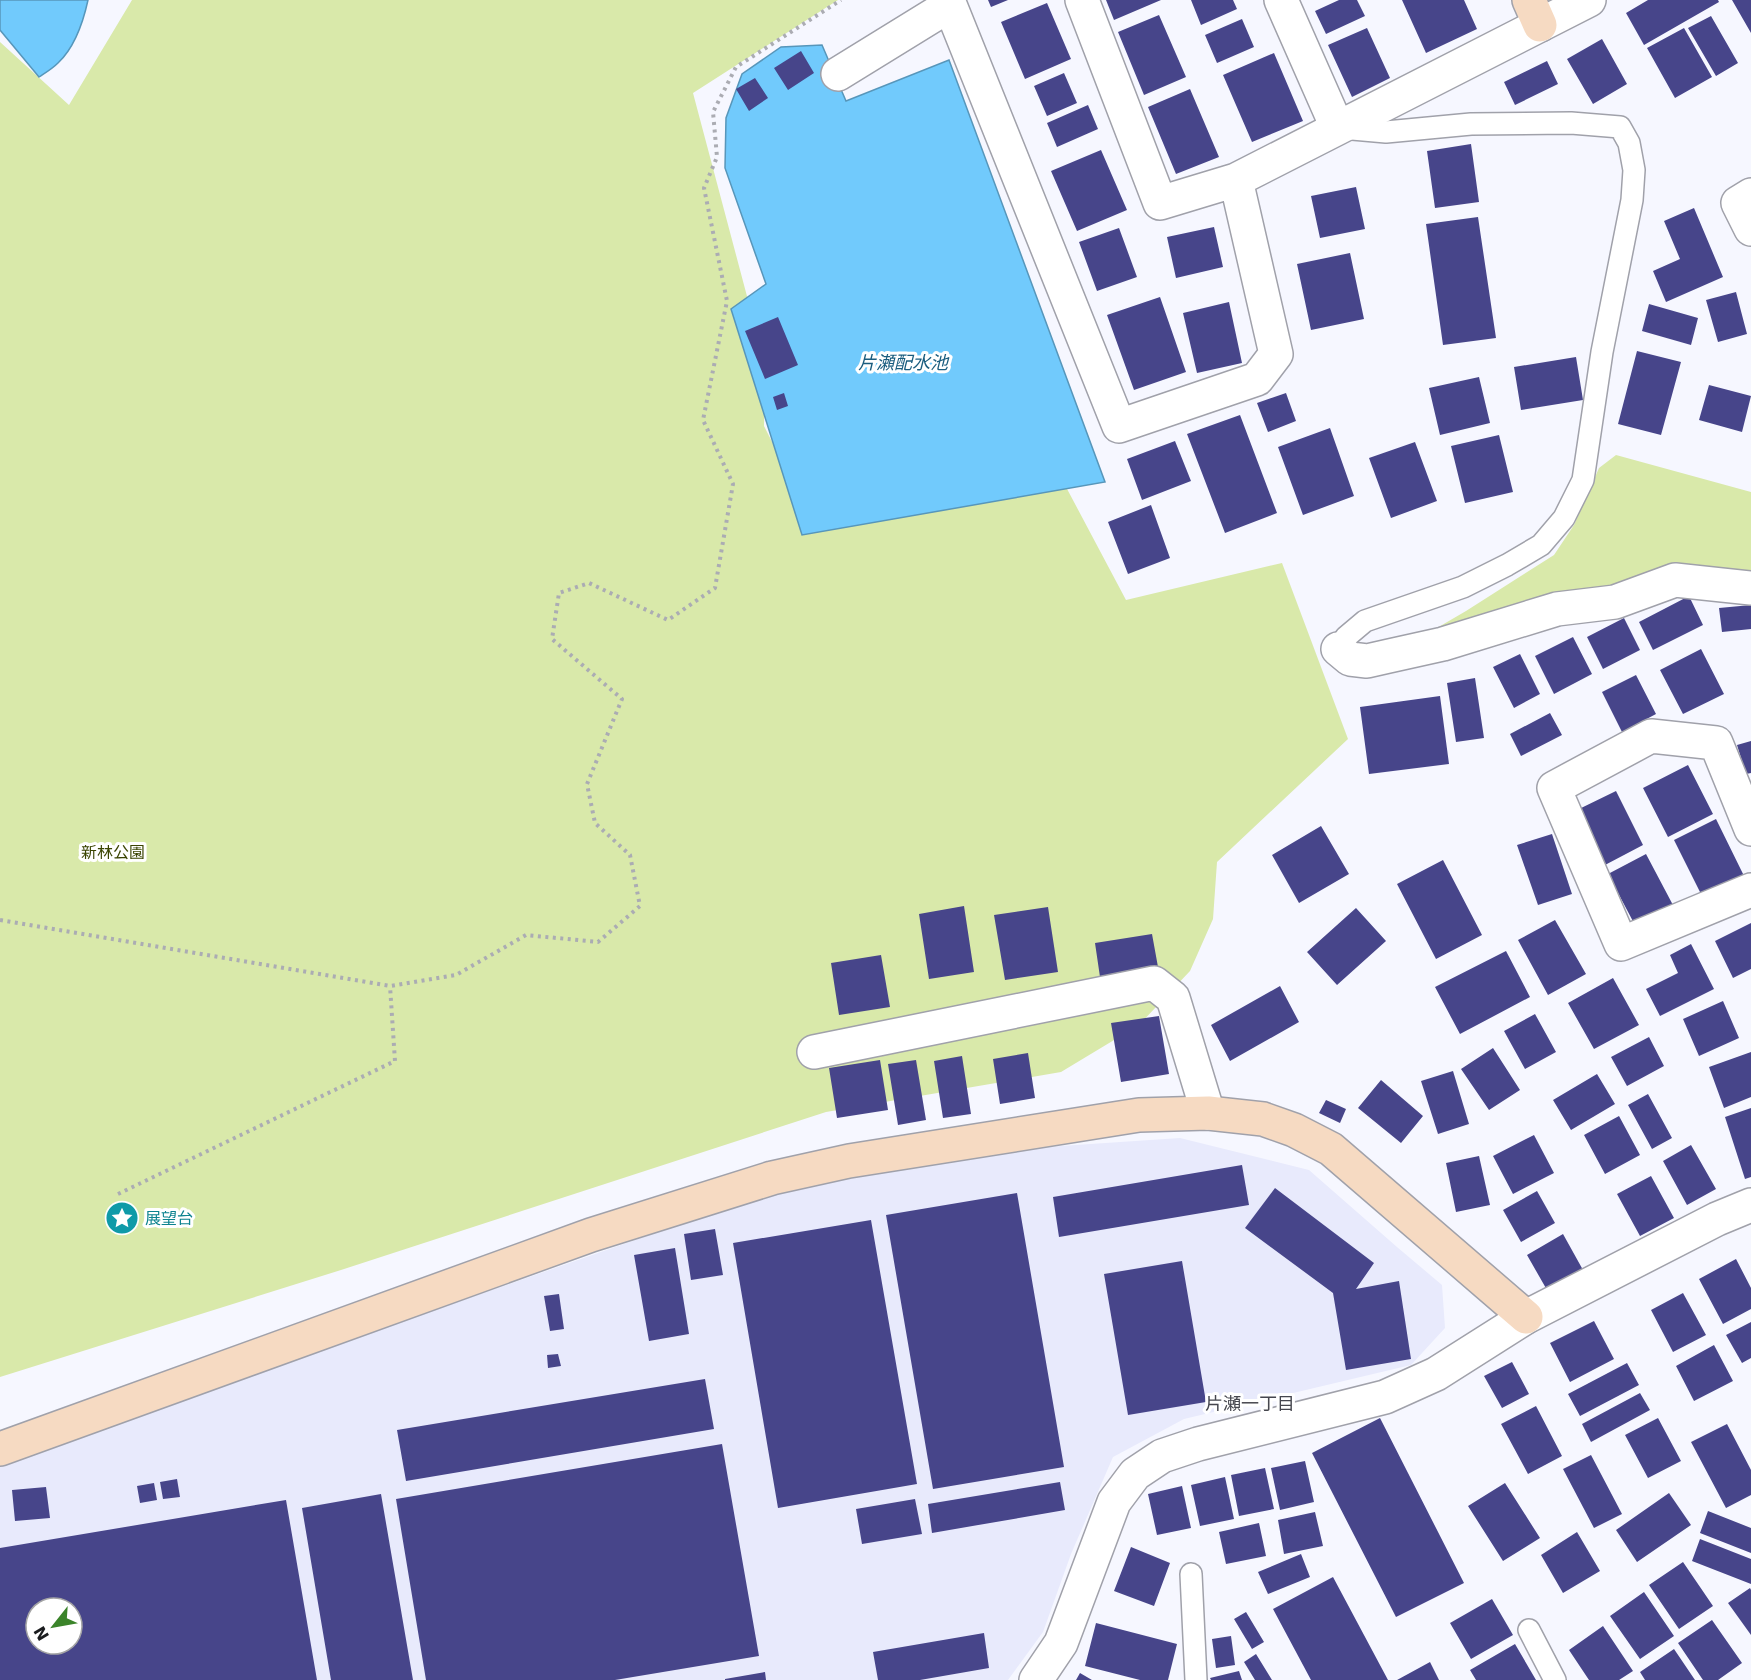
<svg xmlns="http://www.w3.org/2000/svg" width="1751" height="1680" viewBox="0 0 1751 1680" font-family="'DejaVu Sans','Noto Sans JP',sans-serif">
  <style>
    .built { fill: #e8eafc; fill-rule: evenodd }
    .green { fill: #d9e9aa }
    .water { fill: #71cafc; stroke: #5796ba; stroke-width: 1.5 }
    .building { fill: #47458a; fill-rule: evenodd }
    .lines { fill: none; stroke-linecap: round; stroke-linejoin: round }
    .lane-casing { stroke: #a0a1aa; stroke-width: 24 }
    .street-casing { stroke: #a0a1aa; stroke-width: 36 }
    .secondary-casing { stroke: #a0a1aa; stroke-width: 36 }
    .path { stroke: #abacb3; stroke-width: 4; stroke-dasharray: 3 4.5; stroke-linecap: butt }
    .lane { stroke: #fff; stroke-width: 21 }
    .street { stroke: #fff; stroke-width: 33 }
    .secondary { stroke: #f6dac2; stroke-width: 33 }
    .labels { text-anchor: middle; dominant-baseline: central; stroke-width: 6; stroke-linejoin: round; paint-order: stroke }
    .park-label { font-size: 16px; fill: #3a4402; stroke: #fff }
    .culture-label { font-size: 16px; fill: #0d838f; stroke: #fff; text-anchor: start }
    .water-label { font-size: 18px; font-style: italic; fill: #1a5d7f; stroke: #fff }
    .neighbourhood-label { font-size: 18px; fill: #45464e; stroke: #fff }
  </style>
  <rect width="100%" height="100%" fill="#f6f7ff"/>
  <!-- built -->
  <path class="built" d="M1180 1138 1309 1170 1397 1247 1442 1285 1445 1328 1411 1365 1184 1419 1113 1457 1071 1554 1043 1632 1008 1680H0V1462L801 1182 1016 1149ZM36 1608H72V1644H36Z"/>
  <!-- green -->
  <path class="green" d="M132 0H838L693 93 765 364 764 426 803 503 1057 470 1126 600 1282 563 1348 739 1217 862 1213 919 1190 971 1139 1025 1061 1072 826 1112 341 1270 0 1377V42L69 105Z
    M1616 455 1751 492V575L1430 632 1466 611 1554 555 1574 525 1599 468Z"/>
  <!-- water -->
  <path class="water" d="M0 0H88C83 23 75 47 58 63 52 69 45 73 39 77L0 30Z
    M822 45 846 101 949 60 1105 482 802 535 731 309 766 284 725 168 726 118 742 74 781 47Z"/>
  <!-- building -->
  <path class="building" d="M988 0H1008L991 7Z
    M1106 0H1161L1114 20Z
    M1191 0H1233L1237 9 1201 25Z
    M1339 0H1357L1365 16 1326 34 1315 11Z
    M1402 0H1464L1477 29 1426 53Z
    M1648 0H1718L1719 2 1644 45 1626 13Z
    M1732 0H1751V33Z
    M1047 3 1071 59 1025 79 1001 22Z
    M1159 15 1186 77 1144 95 1118 32Z
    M1711 16 1738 63 1716 76 1688 28Z
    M1242 19 1254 47 1217 63 1205 35Z
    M1367 28 1390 78 1352 97 1328 45Z
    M1684 28 1712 77 1675 98 1647 48Z
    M1602 39 1627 84 1593 104 1567 59Z
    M801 51 814 73 788 90 774 68Z
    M1274 53 1303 121 1252 142 1223 75Z
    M1547 61 1558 84 1515 105 1504 82Z
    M1064 73 1077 103 1047 116 1034 86Z
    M755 78 768 98 749 111 736 89Z
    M1190 89 1219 157 1176 174 1148 107Z
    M1088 105 1098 129 1057 147 1047 123Z
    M1471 144 1479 202 1435 208 1427 151Z
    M1101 150 1127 210 1077 231 1051 171Z
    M1356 187 1365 229 1320 238 1311 196Z
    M1694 208 1723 277 1666 302 1653 271 1680 259 1664 221Z
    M1478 217 1496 338 1443 345 1426 224Z
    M1214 227 1223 267 1176 278 1167 237Z
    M1119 228 1137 277 1097 291 1079 242Z
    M1350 253 1364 319 1311 330 1297 264Z
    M1736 292 1747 334 1718 342 1706 300Z
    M1160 297 1186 372 1134 390 1107 315Z
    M1229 302 1242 363 1197 373 1183 313Z
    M1649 304 1698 318 1691 345 1642 331Z
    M778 317 798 365 765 379 745 331Z
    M1637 351 1681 362 1661 435 1618 424Z
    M1576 357 1583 400 1521 410 1514 367Z
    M1479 377 1490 423 1440 435 1429 388Z
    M1709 385 1751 396 1742 432 1699 420Z
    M784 393 788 406 777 410 773 397Z
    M1286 393 1296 421 1268 432 1257 403Z
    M1240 415 1277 513 1225 533 1187 434Z
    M1330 428 1354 496 1303 515 1278 447Z
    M1499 435 1513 492 1465 503 1451 446Z
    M1175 441 1191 481 1142 500 1127 459Z
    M1415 442 1437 501 1391 518 1369 458Z
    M1151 505 1170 558 1128 574 1108 522Z
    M1689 596 1703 625 1653 650 1639 622Z
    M1751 605V629L1722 632 1719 608Z
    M1624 618 1640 650 1603 669 1587 637Z
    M1573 637 1592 674 1554 694 1535 656Z
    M1701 649 1724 694 1683 714 1660 670Z
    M1520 654 1540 694 1514 708 1493 667Z
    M1636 675 1656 714 1622 732 1602 692Z
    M1475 678 1484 738 1456 742 1447 683Z
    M1440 696 1449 764 1369 774 1360 707Z
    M1550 713 1562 735 1521 756 1510 734Z
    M1751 741V773L1746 774 1737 745Z
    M1688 765 1713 814 1668 837 1643 788Z
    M1616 791 1643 845 1605 865 1577 810Z
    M1716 819 1746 880 1705 902 1674 840Z
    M1321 826 1349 874 1299 903 1272 855Z
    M1552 834 1572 894 1538 905 1517 845Z
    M1646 854 1674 907 1636 927 1608 874Z
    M1443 860 1482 935 1436 959 1397 884Z
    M964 906 974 972 929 979 919 914Z
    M1048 907 1058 972 1005 980 994 915Z
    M1356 908 1386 941 1337 985 1307 952Z
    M1555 920 1586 974 1548 995 1518 940Z
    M1751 923V969L1733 978 1715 941Z
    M1152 934 1158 967 1100 977 1095 943Z
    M1691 944 1714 989 1660 1016 1646 989 1678 973 1670 955Z
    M1506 951 1530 997 1460 1034 1435 987Z
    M881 955 890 1007 839 1015 831 963Z
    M1613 978 1639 1025 1594 1049 1568 1003Z
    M1280 986 1299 1022 1230 1061 1211 1025Z
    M1723 1001 1739 1038 1699 1056 1683 1019Z
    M1535 1014 1556 1052 1525 1069 1504 1031Z
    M1159 1016 1169 1074 1121 1082 1111 1023Z
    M1649 1037 1664 1066 1627 1086 1611 1057Z
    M1493 1048 1520 1090 1489 1110 1461 1069Z
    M1751 1052V1097L1724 1108 1709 1067Z
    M1028 1053 1035 1098 1000 1104 993 1059Z
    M962 1056 971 1114 943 1118 934 1061Z
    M880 1060 888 1110 837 1118 829 1068Z
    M916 1060 926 1120 898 1125 888 1064Z
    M1453 1071 1469 1124 1438 1134 1421 1081Z
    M1597 1074 1615 1104 1571 1130 1553 1100Z
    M1381 1080 1423 1116 1401 1143 1358 1108Z
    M1648 1094 1672 1138 1652 1149 1628 1105Z
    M1326 1100 1346 1109 1340 1123 1319 1113Z
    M1751 1108V1177L1745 1179 1725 1117Z
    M1619 1116 1640 1155 1605 1174 1584 1135Z
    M1534 1135 1554 1173 1513 1194 1493 1156Z
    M1691 1145 1716 1189 1687 1205 1663 1161Z
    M1479 1156 1490 1205 1456 1212 1446 1163Z
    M1242 1165 1249 1205 1059 1237 1053 1197Z
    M1651 1176 1674 1218 1640 1236 1617 1194Z
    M1275 1188 1374 1263 1356 1289 1399 1281 1411 1359 1346 1370 1333 1293 1245 1228Z
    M1537 1191 1555 1223 1521 1242 1503 1210Z
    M1017 1193 1064 1467 933 1489 886 1215Z
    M871 1220 917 1484 778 1508 733 1243Z
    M715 1229 723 1275 691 1280 684 1234Z
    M1563 1234 1583 1270 1547 1290 1527 1255Z
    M675 1248 689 1334 649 1341 634 1255Z
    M1736 1259 1751 1288V1309L1723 1324 1699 1279Z
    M1182 1261 1206 1402 1128 1415 1104 1274Z
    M1683 1293 1706 1335 1673 1352 1651 1310Z
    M559 1294 564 1329 550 1331 544 1296Z
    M1594 1321 1614 1359 1570 1382 1550 1343Z
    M1751 1322V1358L1742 1363 1726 1335Z
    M1714 1345 1733 1381 1694 1401 1676 1366Z
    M558 1354 561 1366 548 1368 547 1355Z
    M1512 1362 1529 1394 1502 1408 1484 1376Z
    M1627 1363 1639 1385 1580 1416 1568 1394Z
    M705 1379 714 1429 406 1481 397 1430Z
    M1640 1393 1650 1410 1591 1442 1582 1424Z
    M1536 1406 1562 1456 1528 1474 1501 1424Z
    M1380 1418 1464 1583 1396 1617 1312 1453Z
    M1658 1418 1681 1461 1648 1478 1625 1435Z
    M1727 1424 1751 1470V1495L1726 1508 1691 1442Z
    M722 1444 759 1656 615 1680H426L396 1499Z
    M1591 1455 1622 1514 1594 1528 1563 1469Z
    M1305 1461 1314 1502 1280 1510 1271 1468Z
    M1265 1468 1274 1509 1239 1516 1231 1475Z
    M1225 1477 1234 1519 1200 1526 1191 1485Z
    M177 1479 180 1497 163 1499 160 1482Z
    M1060 1482 1065 1510 932 1533 928 1504Z
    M154 1483 157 1500 140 1503 137 1486Z
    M1505 1483 1540 1538 1503 1561 1468 1506Z
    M1182 1486 1191 1528 1157 1535 1148 1494Z
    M46 1487 50 1518 15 1521 12 1490Z
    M1669 1493 1691 1525 1637 1562 1616 1530Z
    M381 1494 413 1680H331L302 1508Z
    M915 1499 922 1534 862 1544 856 1509Z
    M286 1500 317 1680H0V1548ZM36 1608H72V1644H36Z
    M1708 1511 1751 1528V1553L1700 1533Z
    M1315 1512 1323 1546 1284 1554 1278 1520Z
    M1259 1523 1266 1556 1226 1564 1219 1532Z
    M1577 1532 1600 1571 1563 1593 1541 1555Z
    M1700 1539 1751 1559V1584L1692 1561Z
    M1131 1547 1170 1563 1154 1606 1114 1591Z
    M1301 1554 1310 1577 1268 1594 1258 1572Z
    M1683 1562 1713 1606 1679 1629 1649 1585Z
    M1333 1577 1388 1680H1311L1273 1609Z
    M1750 1588 1751 1590V1635L1728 1603Z
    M1644 1592 1674 1636 1640 1659 1610 1616Z
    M1492 1599 1513 1635 1471 1659 1450 1623Z
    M1246 1612 1264 1642 1252 1649 1234 1619Z
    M1712 1620 1742 1663 1718 1680H1703L1678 1643Z
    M1096 1623 1177 1644 1168 1680H1140L1085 1666Z
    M1603 1626 1633 1671 1619 1680H1589L1569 1650Z
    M984 1633 989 1668 920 1680H878L873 1652Z
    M1231 1636 1235 1665 1216 1668 1212 1639Z
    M1515 1644 1536 1680H1476L1470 1670Z
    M1674 1649 1695 1680H1645L1640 1672Z
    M1256 1654 1272 1680H1255L1244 1662Z
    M1430 1662 1439 1680H1397Z
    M1239 1671 1242 1680H1211L1210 1678Z
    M765 1672 766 1680H725V1679Z
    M1080 1673 1092 1680H1076Z"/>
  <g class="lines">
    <defs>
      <path id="lane" d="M1338 649 1346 637 1365 621 1463 587 1507 565 1541 545 1564 518 1583 480 1602 352 1632 200 1634 170 1629 143 1620 127 1571 123 1471 124 1386 132 1341 128
        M1191 1574 1196 1680
        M1529 1630 1555 1680"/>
      <path id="street" d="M1082 0 1160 203 1236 180 1589 0
        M1281 0 1337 127
        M838 74 950 5 1119 426 1257 379 1276 354 1236 180
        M1751 195 1738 203 1751 229
        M1338 649 1350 659 1367 661 1389 656 1443 644 1557 609 1615 602 1675 580 1751 588
        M1751 829 1716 743 1651 736 1554 788 1621 944 1751 890
        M814 1052 1154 983 1173 998 1208 1113
        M1036 1680 1061 1643 1114 1502 1135 1474 1162 1456 1198 1444 1385 1397 1436 1374 1526 1317 1717 1219 1751 1205"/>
      <path id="secondary" d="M1529 0 1540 25
        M0 1449 591 1235 772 1178 849 1161 1139 1115 1208 1113 1263 1119 1294 1130 1331 1149 1526 1317"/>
    </defs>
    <!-- lane casing -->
    <use href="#lane" class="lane-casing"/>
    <!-- street casing -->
    <use href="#street" class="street-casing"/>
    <!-- secondary casing -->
    <use href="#secondary" class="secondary-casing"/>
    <!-- path -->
    <path class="path" d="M0 920 390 986 456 975 526 935 598 942 640 906 630 855 595 823 587 784 622 699 552 639 559 593 589 583 668 620 715 588 733 484 703 420 727 301 704 188 717 157 713 112 736 67 841 0
      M118 1194 395 1061 390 986"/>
    <!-- lane -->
    <use href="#lane" class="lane"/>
    <!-- street -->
    <use href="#street" class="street"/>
    <!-- secondary -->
    <use href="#secondary" class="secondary"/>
  </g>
  <!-- icons -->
  <defs>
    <symbol id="sight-disc" viewBox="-11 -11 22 22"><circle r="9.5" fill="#0f9aa8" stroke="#fff"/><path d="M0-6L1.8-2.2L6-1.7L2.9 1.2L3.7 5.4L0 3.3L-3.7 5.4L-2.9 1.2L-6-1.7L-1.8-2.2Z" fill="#fff"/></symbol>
  </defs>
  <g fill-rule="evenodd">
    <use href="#sight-disc" x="103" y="1199" width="38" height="38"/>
  </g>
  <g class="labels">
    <!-- park labels -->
    <g class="park-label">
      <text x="113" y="852">新林公園</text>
    </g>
    <!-- culture labels -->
    <g class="culture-label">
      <text x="145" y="1218">展望台</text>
    </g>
    <!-- water labels -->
    <g class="water-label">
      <text x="903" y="362">片瀬配水池</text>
    </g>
    <!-- neighbourhood labels -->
    <g class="neighbourhood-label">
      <text x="1250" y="1403">片瀬一丁目</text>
    </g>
  </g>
  <!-- north arrow -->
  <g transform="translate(54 1626) rotate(239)"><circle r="28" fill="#ffffff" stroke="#a4a4a5" stroke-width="1.5"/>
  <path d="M0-4.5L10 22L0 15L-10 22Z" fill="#3b842a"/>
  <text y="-9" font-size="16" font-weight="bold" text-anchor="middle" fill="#1b1c1f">N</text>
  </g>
</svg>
